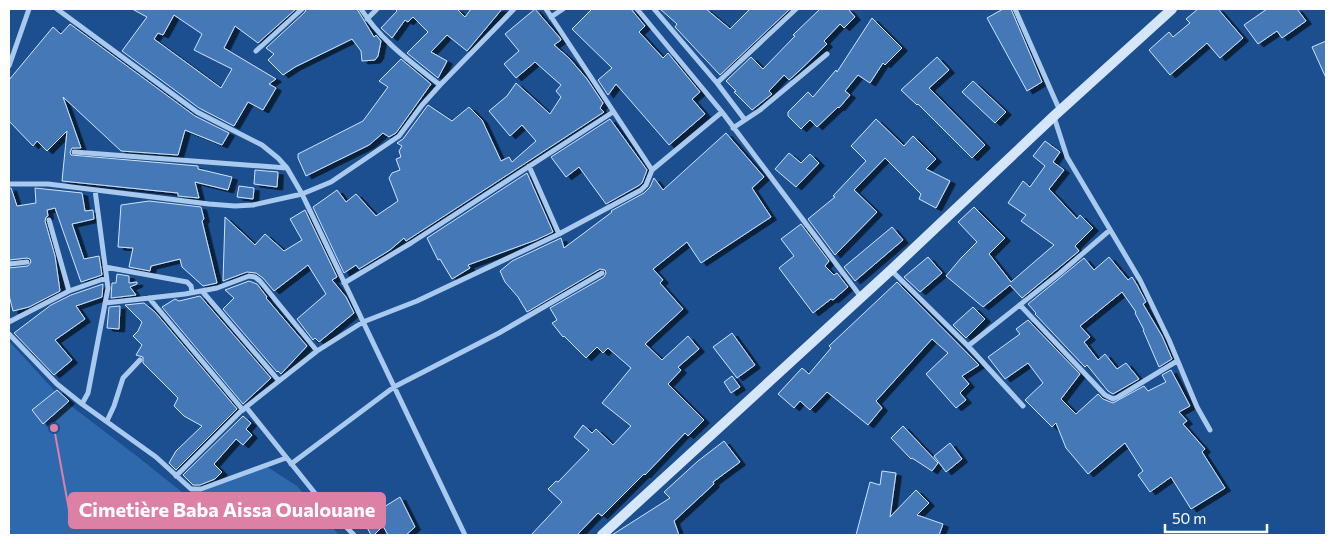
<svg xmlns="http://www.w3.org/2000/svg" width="1335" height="544" viewBox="0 0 1335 544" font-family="Commissioner,sans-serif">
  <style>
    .green { fill: #2e69ad }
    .building { fill: #4478b7; stroke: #cfe3fa; fill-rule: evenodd; filter: url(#shadow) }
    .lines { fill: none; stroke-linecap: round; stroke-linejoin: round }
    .street { stroke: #a9c9ee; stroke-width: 5 }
    .secondary { stroke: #d6e6fa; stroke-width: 10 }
    .leader { fill: none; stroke: #dd80a5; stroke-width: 2 }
    .callout-dot { fill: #dd80a5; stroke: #1b4f8f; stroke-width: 2 }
    .callout { fill: #dd80a5; stroke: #dd80a5; stroke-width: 2 }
    .callout-label { font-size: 20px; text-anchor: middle; font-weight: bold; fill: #fff }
  </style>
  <defs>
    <filter id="shadow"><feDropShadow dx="5.5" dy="3" stdDeviation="0" flood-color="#0009"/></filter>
  </defs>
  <rect width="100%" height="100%" fill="#1b4f8f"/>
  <!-- green -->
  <path class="green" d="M9 341 62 399 138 457 188 497 266 466 297 486 339 535H9Z"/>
  <!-- building -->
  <path class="building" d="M132 9H296L258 43 235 26 224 48 276 79 269 84 276 88 263 110 248 102 234 126 199 108 122 51 147 17ZM174 15 202 34 194 50 232 69 221 88 154 39 158 33 163 35Z
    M306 9H357L374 37 376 35 381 41 378 56 375 60 362 61 361 51 352 39 295 67 283 75 268 60 274 54 266 48 305 12Z
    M395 9H457L465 17 471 9H502L467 51 447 35 431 52 447 61 438 78 407 53 428 32 413 17 408 22 405 20 392 38 381 28 397 11Z
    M535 9 560 38 561 40 554 45 569 58 587 79 603 103 600 108 604 112 409 239 406 241 404 238 390 250 359 269 356 265 344 273 313 207 337 190 346 202 356 194 376 216 398 201 389 178 392 173 400 170 396 159 401 157 399 151 402 146 397 143 403 139 428 105 452 121 469 107 482 120 501 161 509 157 512 162 536 141 522 125 510 136 489 111 507 96 516 83 550 114 561 97 556 91 561 85 535 62 516 78 504 64 519 51 505 34Z
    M592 9H631L645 26 639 32 663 58 668 53 700 92 692 99 705 114 669 145 616 84 608 95 598 80 612 68 572 29Z
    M660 9H706L730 29 750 9H790L720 75 675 27 677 24Z
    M820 9H848L855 17 844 28 840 24 824 41 827 44 798 72 789 80 784 75 769 91 772 94 752 110 734 92 736 91 726 81 751 57 763 69 795 36 793 35Z
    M1003 9H1011L1042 82 1027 91 987 18Z
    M1198 9H1218L1243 38 1220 58 1207 43 1170 75 1149 50 1169 32 1173 37 1190 23 1186 19Z
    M1267 9H1297L1306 21 1282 38 1277 31 1258 44 1244 25Z
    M872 18 902 48 885 65 883 63 870 83 858 75 845 91 850 95 839 108 838 107 817 127 810 120 801 129 788 116V112L808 92 813 97 836 70 837 72Z
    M70 24 195 116 229 133 222 145 185 130 178 155 121 151 63 97 81 148H72L70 152 71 155 198 166V169L232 177 228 190 195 182 199 198 178 196V193L62 181 67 131 47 151 37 141 33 146 9 121V80L53 27 61 34Z
    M1326 41V78L1312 47Z
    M937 57 949 70 929 88 985 145 972 158 918 104 917 105 901 90Z
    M401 59 431 84 396 133 389 137 383 133 369 145 306 176 298 158V154L363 121 388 87 379 81Z
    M973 81 1006 112 995 123 962 92Z
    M610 119 647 170 642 183 638 186 606 204 579 167 566 177 551 157Z
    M876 119 904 146 913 136 936 159 926 169 950 181 936 208 919 199 921 194 885 158 854 190 877 212 835 255 808 219 835 197 833 196 866 161 851 146Z
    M726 133 764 177 752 188 771 217 701 263 687 242 653 269 663 280 660 283 683 309 645 344 662 360 688 336 699 349 678 367 681 370 668 384 704 420 688 436 685 433 645 475 644 474 602 516 598 513 577 535H531L562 502 548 489 556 481 558 482 589 450 574 437 583 425 592 433 596 429 613 445 631 426 602 403 631 368 608 348 603 353 597 347 586 358 564 336 563 337 552 323 557 320 550 308 604 277 606 273 605 270 600 269 527 312 518 297 505 282 500 271 512 261 561 238 564 248 612 212 611 211 644 193 650 187 654 178 663 190Z
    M1045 141 1060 152 1053 162 1064 170 1049 189 1077 219 1080 215 1093 228 1075 246 1079 251 1022 298 1010 285 983 307 946 276 961 258 977 242 958 222 974 207 1005 238 989 254 1011 282 1054 245 1021 221 1026 215 1008 203 1023 181 1030 187 1045 166 1033 156Z
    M789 153 801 163 810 154 819 163 796 187 775 169Z
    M255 170 278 172 277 187 254 184Z
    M527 173 553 232 536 240 468 265 470 268 452 279 440 259 438 260 427 238Z
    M239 186 254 188 253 199 237 197Z
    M9 188H11L17 206 36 203 35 188 82 193 85 211 93 210 94 219 72 224 84 259 99 256 102 275 81 282 55 208 47 210 48 216 46 217 45 221 55 256 60 291 29 307 13 311 9 295V268L28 266 31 262 30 259 27 258 9 260Z
    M149 201 201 207 204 219 202 221 217 283 203 286 182 267 180 259 151 266 150 271 129 267 133 248 118 247 121 205Z
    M305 210 337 277 332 280 346 297 354 313 319 342 315 338 313 340 297 319 326 294 308 265 274 291 263 278 256 273 247 272 223 281 225 217 255 245 265 234 284 251 302 240 290 219Z
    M801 224 829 261 825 266 834 275 837 273 848 287 833 300 831 299 813 313 779 268 794 256 781 239Z
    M892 227 903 240 855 281 844 267Z
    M928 257 942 273 920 292 904 277Z
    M1109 257 1128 280 1132 277 1137 285 1146 302 1143 304 1162 336 1172 359 1159 367 1143 330H1144L1135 313 1136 312 1122 292 1080 326 1090 337 1084 342 1098 360 1105 354 1117 369 1126 363 1139 379 1113 394 1108 391 1087 365 1085 367 1035 314 1036 313 1028 304 1084 258 1094 270Z
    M117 274 129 276V283L137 282V284L130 287 136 295 111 298 112 283H116Z
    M249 281 257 284 267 297 266 298 307 346 281 374 278 371 277 372 223 309 234 298 225 290Z
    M897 282 979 365 962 376 969 384 960 393 966 400 956 408 926 374 948 353 932 339 876 401 882 408 868 425 827 392 810 410 800 401 794 408 778 394 802 368 809 374 831 348 829 346Z
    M103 284 102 297 76 306 85 319 55 340 72 360 54 375 14 333 51 305 71 295Z
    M200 296 271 378 243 404 162 307 175 299 179 301Z
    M144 303 155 312 237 409 176 470 169 463 176 451 202 426 184 416 174 406 178 398 143 363V357L136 355 142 345 133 336 138 331 142 322 125 305Z
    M120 306 119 329 107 328 109 307Z
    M973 307 985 319 966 338 953 325Z
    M1028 320 1080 374 1061 399 1076 414 1098 394 1103 399 1113 403 1144 386 1148 391 1166 382 1162 375 1171 370 1190 406 1179 412 1187 421 1183 424 1205 449 1202 452 1225 488 1191 509 1171 477 1150 492 1138 475 1143 471 1125 443 1088 474 1066 448 1056 423 1052 427 1025 400 1043 383 1028 363 1005 379 988 357 1020 334 1016 329Z
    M732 333 755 365 737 378 713 347Z
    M732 376 740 387 731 393 724 382Z
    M57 390 69 401 43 424 32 410Z
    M243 416 251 423 246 429 252 435 243 445 236 439 214 464 222 472 215 479 200 485H193L183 475Z
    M903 426 938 463 932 471 912 458 911 459 891 438Z
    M724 441 740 462 713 482 714 484 674 521 679 535H612L670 498 664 492 698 461Z
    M950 443 962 459 946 472 934 456Z
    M882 471 896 473 890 517 916 490 929 503 917 515 943 524 939 535H856L870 482 880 485Z
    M400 497 415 527 406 535H388L383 526 374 535H371L363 520Z"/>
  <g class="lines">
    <!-- street -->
    <path class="street" d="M57 9 197 112 262 145 278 158 287 168 302 194 465 535
      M361 9C381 41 411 62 440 85
      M546 9 652 170
      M637 9 722 112 861 297
      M654 9 717 83 745 120
      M1015 9 1060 111
      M551 17 563 9
      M367 19 377 9
      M256 51 302 9
      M9 66 29 9
      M717 83 796 9
      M1054 117 1067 157 1140 280 1169 340 1197 407 1210 430
      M733 128 760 110 827 54
      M74 152 287 168
      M529 166 559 234
      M9 184H48L209 204 235 206 253 205 302 194 331 182 399 136 422 105 440 85 514 9
      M49 220 69 291
      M9 264 27 262
      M105 267 187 282 191 286 192 292
      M891 270 968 346 1023 406
      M344 283 411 243 613 112
      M202 291 279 381
      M149 298 243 410
      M105 303 185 294 217 288 249 276 255 277 260 281 317 351
      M1020 305 1105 395 1113 399 1118 397 1177 361
      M9 322 69 291 106 278
      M9 334 57 384 82 404 156 457 191 489H201L286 458
      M968 346 1060 273 1110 230
      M82 404 88 393 108 288 95 190
      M107 421 114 406 123 378 140 360
      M291 464 394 387 499 333 602 273
      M176 476 243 409
      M354 535 322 502 246 407 317 351 363 322 417 301 559 234 641 190 646 185 652 170 722 112"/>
    <!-- secondary -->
    <path class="secondary" d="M602 535 891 270 1054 116 1172 9"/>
  </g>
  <!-- callouts -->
  <path class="leader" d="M54 428L69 510"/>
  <circle class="callout-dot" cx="54" cy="428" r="5"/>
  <rect class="callout" x="69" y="493" width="316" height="35" rx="5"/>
  <g class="callout-label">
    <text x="227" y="517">Cimetière Baba Aissa Oualouane</text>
  </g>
  <!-- border -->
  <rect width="1335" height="544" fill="none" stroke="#ffffff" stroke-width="20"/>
  <!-- scale -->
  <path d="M1165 524v8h102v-8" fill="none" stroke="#ffffff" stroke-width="2.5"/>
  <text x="1172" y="524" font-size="15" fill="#ffffff" stroke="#1b4f8f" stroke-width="4" paint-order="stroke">50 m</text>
</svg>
